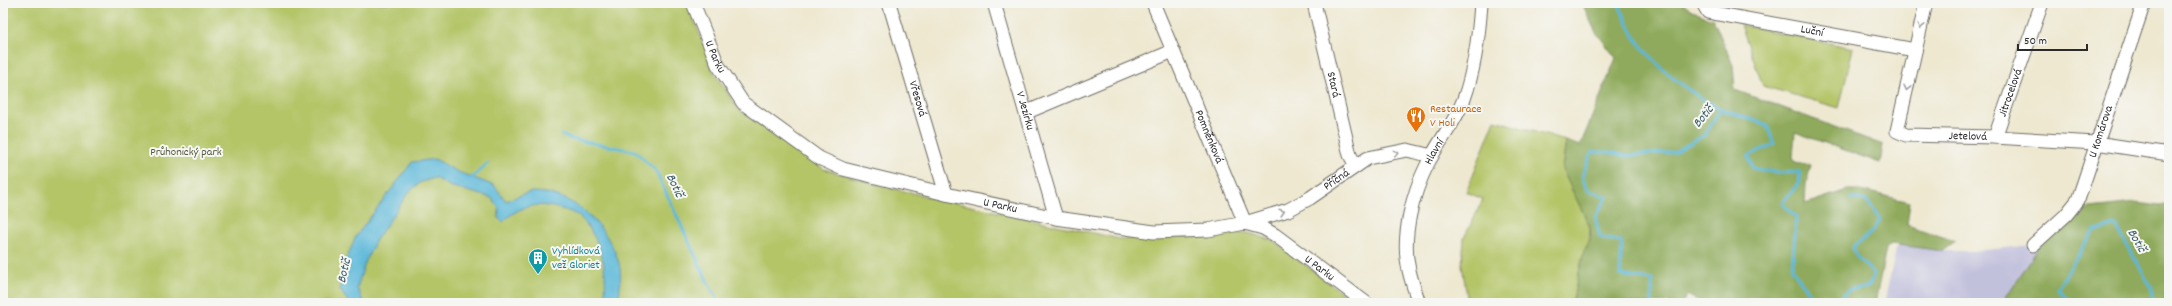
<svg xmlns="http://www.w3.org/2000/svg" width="2172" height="306" viewBox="0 0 2172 306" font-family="Dekko,sans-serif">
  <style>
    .industrial { fill: #c2c1dc }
    .green { fill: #b4c568; stroke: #70784a }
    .forest { fill: #8faa5c; stroke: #5d6a44 }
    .water { fill: #5bb8d9; stroke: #437282 }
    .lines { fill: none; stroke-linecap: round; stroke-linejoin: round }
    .stream { stroke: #5bb8d9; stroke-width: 3 }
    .minor-casing { stroke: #6f6d65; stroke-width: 15 }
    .minor { stroke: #fff; stroke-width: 13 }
    .oneway { stroke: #a0a0a0 }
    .labels { text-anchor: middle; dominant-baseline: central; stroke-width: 4; stroke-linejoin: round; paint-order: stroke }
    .street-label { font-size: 12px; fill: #2b2b2b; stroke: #f6f6f2 }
    .food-label { font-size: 12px; fill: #c56008; stroke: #f6f6f2; text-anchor: start }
    .park-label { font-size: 12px; fill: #54593d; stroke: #f6f6f2 }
    .culture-label { font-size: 12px; fill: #0d838f; stroke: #f6f6f2; text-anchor: start }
    .water-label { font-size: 13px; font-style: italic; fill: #3c5c68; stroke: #f6f6f2 }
  </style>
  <rect width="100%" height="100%" fill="#f6f6f2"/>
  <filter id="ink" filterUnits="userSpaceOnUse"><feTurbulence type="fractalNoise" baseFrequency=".025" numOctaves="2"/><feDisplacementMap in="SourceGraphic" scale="8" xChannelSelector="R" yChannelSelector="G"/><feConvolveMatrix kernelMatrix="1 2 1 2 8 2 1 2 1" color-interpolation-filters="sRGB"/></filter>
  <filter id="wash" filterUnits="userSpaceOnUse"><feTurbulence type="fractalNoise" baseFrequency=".012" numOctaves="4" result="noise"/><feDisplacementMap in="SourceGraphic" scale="16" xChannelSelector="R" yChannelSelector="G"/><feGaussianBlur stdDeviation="0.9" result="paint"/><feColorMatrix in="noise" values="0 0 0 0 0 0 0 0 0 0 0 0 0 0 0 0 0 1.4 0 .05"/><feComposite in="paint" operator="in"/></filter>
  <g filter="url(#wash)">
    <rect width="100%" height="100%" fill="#eee8d0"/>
    <!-- industrial -->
    <path class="industrial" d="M2041 244 2002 303H1884L1897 245 1943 251H1976Z"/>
    <!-- green -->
    <path class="green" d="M3 3H688L713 71 739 110 824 169 890 188 1120 239 1248 233 1272 240 1356 303H3Z
      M1741 25 1853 48 1839 108 1763 86Z
      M1495 120 1566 141 1562 169 1590 227 1589 242 1584 251 1572 303H1468L1462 265 1464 238 1483 199 1466 192Z"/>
    <!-- forest -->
    <path class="forest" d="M1582 3H1680L1699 14 1713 19 1733 65 1735 90 1883 145 1880 163 1795 132 1793 157 1795 162 1811 165 1806 184 1805 204 1847 190H1860L1910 202 1907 225 1955 241 1943 251 1891 244 1886 249 1875 303H1703L1687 295 1682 303H1572L1584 251 1591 238 1590 227 1562 169 1566 141 1580 146 1616 58 1595 31Z
      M2135 203 2161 206 2169 204V303H2002L2041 244 2081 209Z"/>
    <!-- water -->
    <path class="water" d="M435 159 456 171 495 186 506 201C514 198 524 193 532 192 573 191 608 226 619 263 622 275 620 291 618 303H604C608 272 603 243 582 219 574 211 558 208 547 206 531 203 514 210 503 222L498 218 499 209 492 198 449 186 435 178 421 182 409 192 376 240 365 263 357 288 364 303H349L340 290 342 269 356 236 412 162Z"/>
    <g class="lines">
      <!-- stream -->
      <path class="stream" d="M1618 3C1624 15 1629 28 1636 39 1654 66 1692 95 1721 109
        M561 135 571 139 635 151 656 171 709 285 720 303
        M471 179 488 163
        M1652 303V280L1620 275 1622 242 1600 237 1595 217 1607 197 1587 190 1582 176 1592 152H1610L1625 156 1674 152 1705 135 1721 109 1767 125 1774 144 1748 156 1753 168 1778 173 1800 172 1799 183 1782 203 1796 217 1792 269 1816 303
        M1834 303 1850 289 1865 288 1871 283 1873 273 1856 256 1853 247 1873 231 1880 220C1870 206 1869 197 1851 199
        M2073 303 2057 289 2094 230 2116 226 2152 289V303"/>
    </g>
  </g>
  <g filter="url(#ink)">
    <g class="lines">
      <defs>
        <g id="minor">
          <path id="s1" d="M693 3 718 65 743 103 819 158 843 169 946 194 1056 218 1154 232 1208 230 1245 223 1288 210 1310 198 1368 158 1407 150 1432 156"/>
          <path id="s2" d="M889 3 946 194"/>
          <path id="s3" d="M994 3 1056 218"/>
          <path id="s4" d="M1153 3 1245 223"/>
          <path id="s5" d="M1314 3 1350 155 1356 166"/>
          <path id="s6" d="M1703 3 1708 12 1915 50"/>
          <path id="s7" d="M1926 3 1897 131 1906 135 1995 137 2096 143 2169 154"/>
          <path d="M1027 112 1173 51"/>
          <path id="s8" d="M1995 137 2042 3"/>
          <path id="s9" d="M1245 223 1263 228 1275 235 1366 303"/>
          <path id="s10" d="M2033 245 2066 215 2078 200 2144 3"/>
          <path id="s11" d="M1419 303C1415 291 1410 278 1408 265 1402 234 1413 193 1427 165 1438 142 1455 123 1464 99 1475 68 1479 35 1481 3"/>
        </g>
      </defs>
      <!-- minor casing -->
      <use href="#minor" class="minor-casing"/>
      <!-- minor -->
      <use href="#minor" class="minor"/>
    </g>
    <!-- one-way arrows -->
    <defs><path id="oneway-chevron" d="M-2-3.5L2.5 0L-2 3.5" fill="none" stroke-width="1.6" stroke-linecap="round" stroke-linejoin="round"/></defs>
    <g class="oneway">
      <use href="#oneway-chevron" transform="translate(1921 26) rotate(103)"/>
      <use href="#oneway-chevron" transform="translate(1907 88) rotate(103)"/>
      <use href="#oneway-chevron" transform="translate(1396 153) rotate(-12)"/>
      <use href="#oneway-chevron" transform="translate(1282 212) rotate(-17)"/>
    </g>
  </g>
  <!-- icons -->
  <defs>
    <symbol id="restaurant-pin" viewBox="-11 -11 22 30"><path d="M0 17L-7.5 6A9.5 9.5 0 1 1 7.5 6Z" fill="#e8710a" stroke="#f6f6f2"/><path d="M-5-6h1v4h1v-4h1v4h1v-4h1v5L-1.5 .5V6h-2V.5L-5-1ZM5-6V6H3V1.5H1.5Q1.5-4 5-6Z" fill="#fff"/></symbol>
    <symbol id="building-pin" viewBox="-11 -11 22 30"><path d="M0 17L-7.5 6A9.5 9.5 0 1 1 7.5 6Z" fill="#0f9aa8" stroke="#f6f6f2"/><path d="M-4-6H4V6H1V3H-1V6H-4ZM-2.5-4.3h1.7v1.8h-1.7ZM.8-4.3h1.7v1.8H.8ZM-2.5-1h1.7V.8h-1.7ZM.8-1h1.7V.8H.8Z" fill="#fff"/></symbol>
  </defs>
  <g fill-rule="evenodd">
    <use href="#restaurant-pin" x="1405" y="105" width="22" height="30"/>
    <use href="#building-pin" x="527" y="247" width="22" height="30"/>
  </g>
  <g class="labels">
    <!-- street labels -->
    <g class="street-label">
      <text stroke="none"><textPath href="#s6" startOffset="116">Luční</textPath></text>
      <text stroke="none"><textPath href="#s1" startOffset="58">U Parku</textPath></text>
      <text stroke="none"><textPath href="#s5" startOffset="84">Stará</textPath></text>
      <text stroke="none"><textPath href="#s8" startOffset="47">Jitrocelová</textPath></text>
      <text stroke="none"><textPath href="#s2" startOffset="100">Vřesová</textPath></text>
      <text stroke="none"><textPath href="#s3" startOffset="112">V Jezírku</textPath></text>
      <text stroke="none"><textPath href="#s10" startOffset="136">U Komárova</textPath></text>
      <text stroke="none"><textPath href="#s7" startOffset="203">Jetelová</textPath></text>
      <text stroke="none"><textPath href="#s4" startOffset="145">Pomněnková</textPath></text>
      <text stroke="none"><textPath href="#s11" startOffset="158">Hlavní</textPath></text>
      <text stroke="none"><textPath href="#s1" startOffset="744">Příčná</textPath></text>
      <text stroke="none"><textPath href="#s1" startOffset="394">U Parku</textPath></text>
      <text stroke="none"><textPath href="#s9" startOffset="88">U Parku</textPath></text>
    </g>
    <!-- food labels -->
    <g class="food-label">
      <text x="1430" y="109">Restaurace<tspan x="1430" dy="14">V Holi</tspan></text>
    </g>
    <!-- park labels -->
    <g class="park-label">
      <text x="186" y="152">Průhonický park</text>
    </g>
    <!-- culture labels -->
    <g class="culture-label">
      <text x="552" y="251">Vyhlídková<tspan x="552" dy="14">vež Gloriet</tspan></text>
    </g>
    <!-- water labels -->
    <g class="water-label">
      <text transform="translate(1704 117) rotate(-51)">Botič</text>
      <text transform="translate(674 186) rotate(65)">Botič</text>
      <text transform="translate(2136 241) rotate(60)">Botič</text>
      <text transform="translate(345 271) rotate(-77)">Botič</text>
    </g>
  </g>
  <!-- margin -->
  <rect width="2172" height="306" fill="none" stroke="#f6f6f2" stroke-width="16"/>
  <!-- scale -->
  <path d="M2018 44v6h69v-6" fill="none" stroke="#2b2b2b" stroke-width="2"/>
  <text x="2024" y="44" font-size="12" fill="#2b2b2b" stroke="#f6f6f2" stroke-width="3" paint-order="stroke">50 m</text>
</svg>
